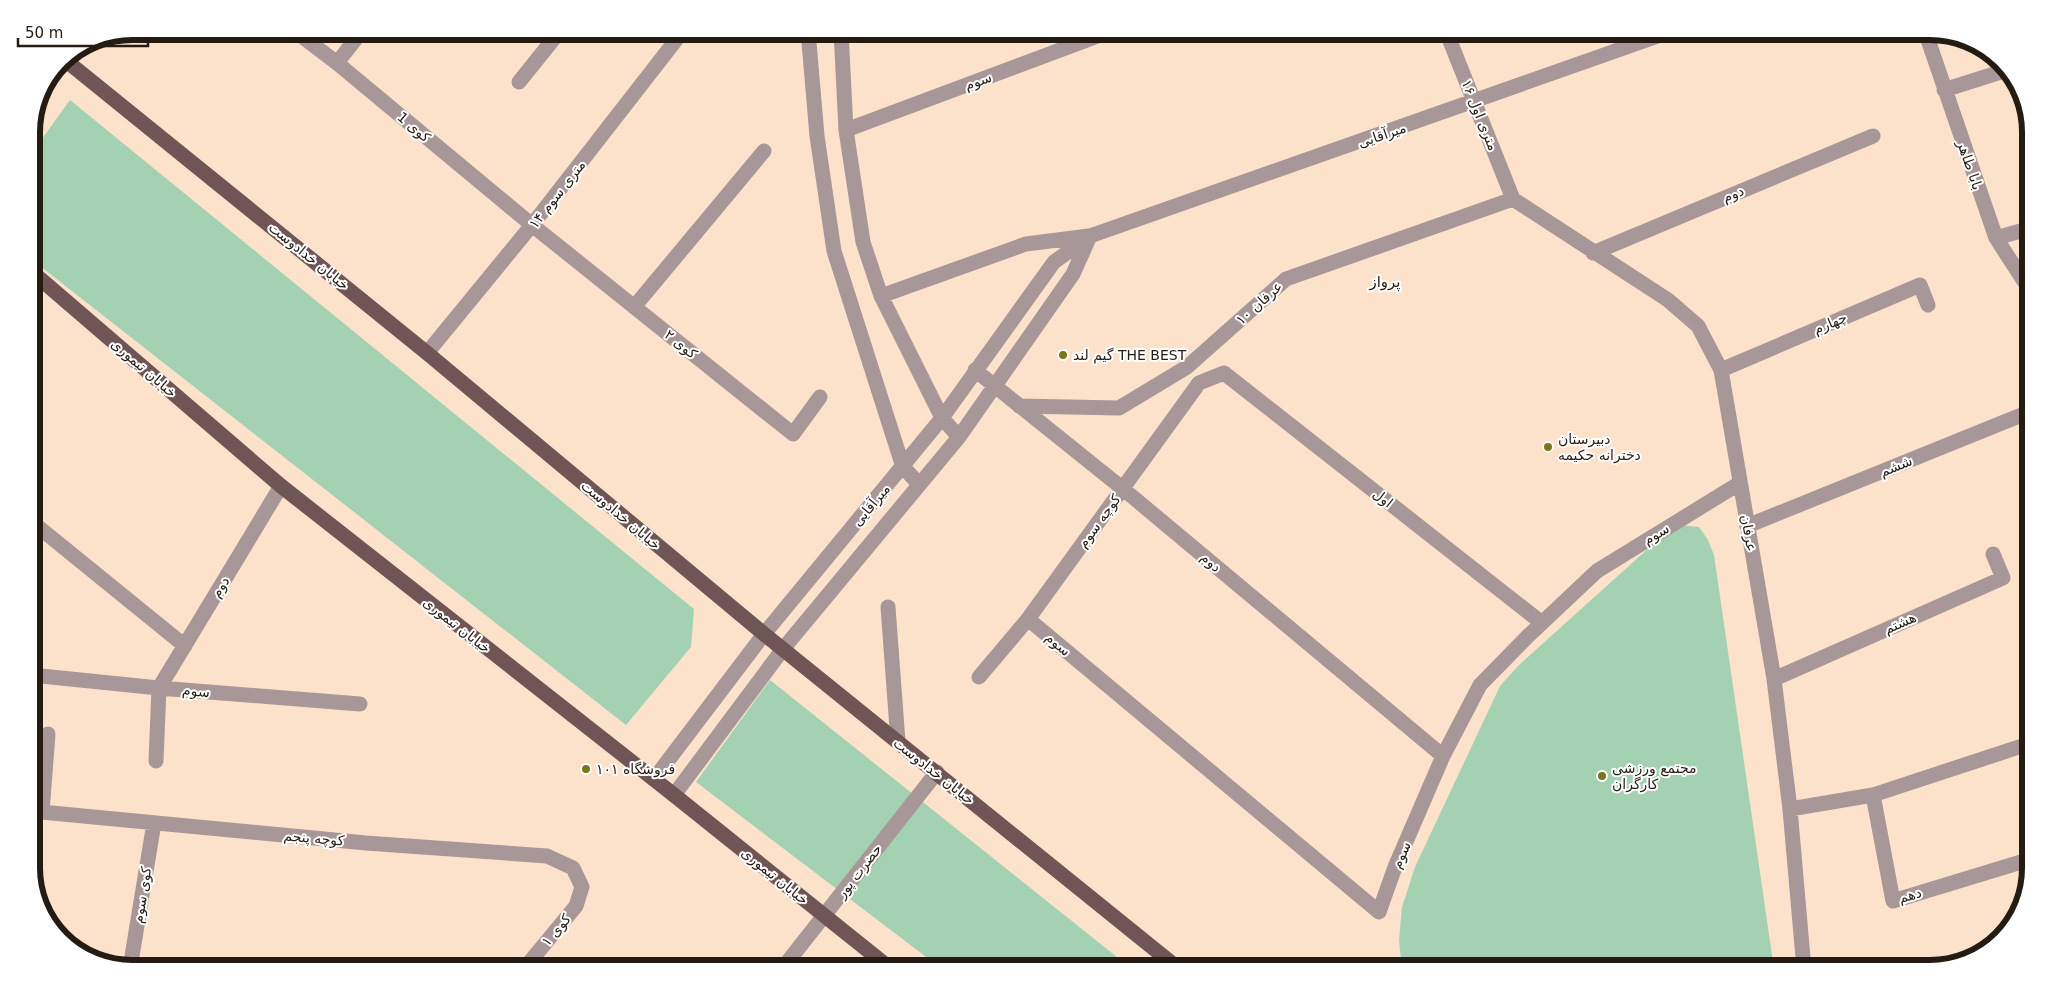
<svg xmlns="http://www.w3.org/2000/svg" width="2062" height="1000" viewBox="0 0 2062 1000" font-family="'DejaVu Sans','Noto Naskh Arabic',sans-serif">
  <style>
    .green { fill: #a4d1b2 }
    .lines { fill: none; stroke-linecap: round; stroke-linejoin: round }
    .minor { stroke: #a79798; stroke-width: 15 }
    .major { stroke: #705557; stroke-width: 15 }
    .poi-dot { fill: #7c761b; stroke: #fff; stroke-width: 2 }
    .labels { text-anchor: middle; dominant-baseline: central; stroke-width: 4; stroke-linejoin: round; paint-order: stroke }
    .street-label { font-size: 14px; fill: #241b13; stroke: #fff }
    .poi-label { font-size: 14px; fill: #241b13; stroke: #fff; text-anchor: start }
    .neighbourhood-label { font-size: 15px; fill: #241b13; stroke: #fff }
    .rim { fill: none; stroke: #241b13; stroke-width: 6 }
  </style>
  <rect width="100%" height="100%" fill="#fde2cb"/>
  <!-- green -->
  <path class="green" d="M70 100 694 609 691 647 626 725 31 259V154Z
    M1679 525 1699 527 1708 540 1714 555 1774 969H1402L1399 940 1402 907 1415 867 1500 686 1518 666 1651 546Z
    M770 680 1132 969H942L696 782Z"/>
  <g class="lines">
    <!-- minor -->
    <path class="minor" d="M295 31 337 63 532 225 793 434 820 397
      M808 31 817 136 834 251 903 467 919 484
      M841 31 846 130 863 242 881 296 942 418 959 437
      M1446 31 1513 199
      M1925 31 1996 238 2031 292
      M68 61 81 47
      M337 63 362 31
      M519 82 560 31
      M1944 90 2007 70
      M846 130 1111 31
      M1513 199 1668 300 1698 326 1721 370 1774 679 1790 809 1804 969
      M1996 238 2031 228
      M1593 253 1873 136
      M881 296 1026 244 1089 236
      M634 307 764 151
      M427 353 532 225 683 31
      M975 370 1122 488 1443 756
      M1721 370 1920 285 1928 305
      M1019 406 1119 408 1187 367 1286 279 1513 199
      M31 521 185 646
      M1747 526 2024 414 2031 434
      M888 607 898 742
      M1028 619 1379 912 1395 867 1443 756 1480 685 1528 636 1597 571 1740 483
      M31 675 159 688 360 704
      M979 677 1028 619 1199 383 1224 373 1542 623
      M1774 679 2003 578 1993 554
      M156 761 159 688 281 486
      M654 779 764 634 942 418 1054 262 1090 236 1672 31
      M674 795 783 649 959 437 1073 274 1090 236
      M1873 795 1893 901 2031 859
      M1790 809 1873 795 2031 743
      M31 811 366 843 547 856 573 868 582 887 576 906 524 969
      M42 812 48 734
      M130 968 154 823
      M782 969 937 772"/>
    <!-- major -->
    <path class="major" d="M64 59 427 353 764 634 1179 969
      M31 271 281 486 674 795 891 969"/>
  </g>
  <!-- markers -->
  <g class="poi-dot">
    <circle cx="1063" cy="355" r="5"/>
    <circle cx="1548" cy="447" r="5"/>
    <circle cx="586" cy="769" r="5"/>
    <circle cx="1602" cy="776" r="5"/>
  </g>
  <g class="labels">
    <!-- street labels -->
    <g class="street-label">
      <text transform="translate(978 81) rotate(-20)">سوم</text>
      <text transform="translate(1480 115) rotate(68)">۱۶ متری اول</text>
      <text transform="translate(414 127) rotate(40)">کوی 1</text>
      <text transform="translate(1382 135) rotate(-19)">میرآقایی</text>
      <text transform="translate(1970 165) rotate(71)">بابا طاهر</text>
      <text transform="translate(557 194) rotate(-52)">۱۴ متری سوم</text>
      <text transform="translate(1733 194) rotate(-23)">دوم</text>
      <text transform="translate(309 256) rotate(39)">خیابان خدادوست</text>
      <text transform="translate(1259 303) rotate(-42)">عرفان ۱۰</text>
      <text transform="translate(1830 323) rotate(-23)">چهارم</text>
      <text transform="translate(681 344) rotate(39)">کوی ۲</text>
      <text transform="translate(144 368) rotate(41)">خیابان تیموری</text>
      <text transform="translate(1896 466) rotate(-22)">ششم</text>
      <text transform="translate(1383 498) rotate(38)">اول</text>
      <text transform="translate(871 505) rotate(-50)">میرآقایی</text>
      <text transform="translate(621 515) rotate(40)">خیابان خدادوست</text>
      <text transform="translate(1099 521) rotate(-54)">کوچه سوم</text>
      <text transform="translate(1749 533) rotate(80)">عرفان</text>
      <text transform="translate(1656 534) rotate(-32)">سوم</text>
      <text transform="translate(1211 562) rotate(40)">دوم</text>
      <text transform="translate(220 587) rotate(-59)">دوم</text>
      <text transform="translate(1900 623) rotate(-24)">هشتم</text>
      <text transform="translate(457 625) rotate(38)">خیابان تیموری</text>
      <text transform="translate(1058 644) rotate(40)">سوم</text>
      <text transform="translate(196 691) rotate(5)">سوم</text>
      <text transform="translate(934 771) rotate(38)">خیابان خدادوست</text>
      <text transform="translate(314 838) rotate(5)">کوچه پنجم</text>
      <text transform="translate(1401 855) rotate(-67)">سوم</text>
      <text transform="translate(859 871) rotate(-52)">حضرت پور</text>
      <text transform="translate(775 876) rotate(39)">خیابان تیموری</text>
      <text transform="translate(142 895) rotate(-81)">کوی سوم</text>
      <text transform="translate(1910 895) rotate(-16)">دهم</text>
      <text transform="translate(556 930) rotate(-50)">کوی ۱</text>
    </g>
    <!-- poi labels -->
    <g class="poi-label">
      <text x="1073" y="355">گیم لند THE BEST</text>
      <text x="1558" y="439">دبیرستان<tspan x="1558" dy="16">دخترانه حکیمه</tspan></text>
      <text x="1612" y="768">مجتمع ورزشی<tspan x="1612" dy="16">کارگران</tspan></text>
      <text x="596" y="769">فروشگاه ۱۰۱</text>
    </g>
    <!-- neighbourhood labels -->
    <g class="neighbourhood-label">
      <text x="1385" y="282">پرواز</text>
    </g>
  </g>
  <!-- crop -->
  <path d="M0 0H2062V1000H0ZM132 40H1930A92 92 0 0 1 2022 132V868A92 92 0 0 1 1930 960H132A92 92 0 0 1 40 868V132A92 92 0 0 1 132 40Z" fill="#fff" fill-rule="evenodd"/>
  <path class="rim" d="M132 40H1930A92 92 0 0 1 2022 132V868A92 92 0 0 1 1930 960H132A92 92 0 0 1 40 868V132A92 92 0 0 1 132 40Z"/>
  <!-- scale -->
  <path d="M18 38v8h130v-8" fill="none" stroke="#241b13" stroke-width="2.5"/>
  <text x="25" y="38" font-size="15" fill="#241b13" stroke="#ffffff" stroke-width="4" paint-order="stroke">50 m</text>
</svg>
